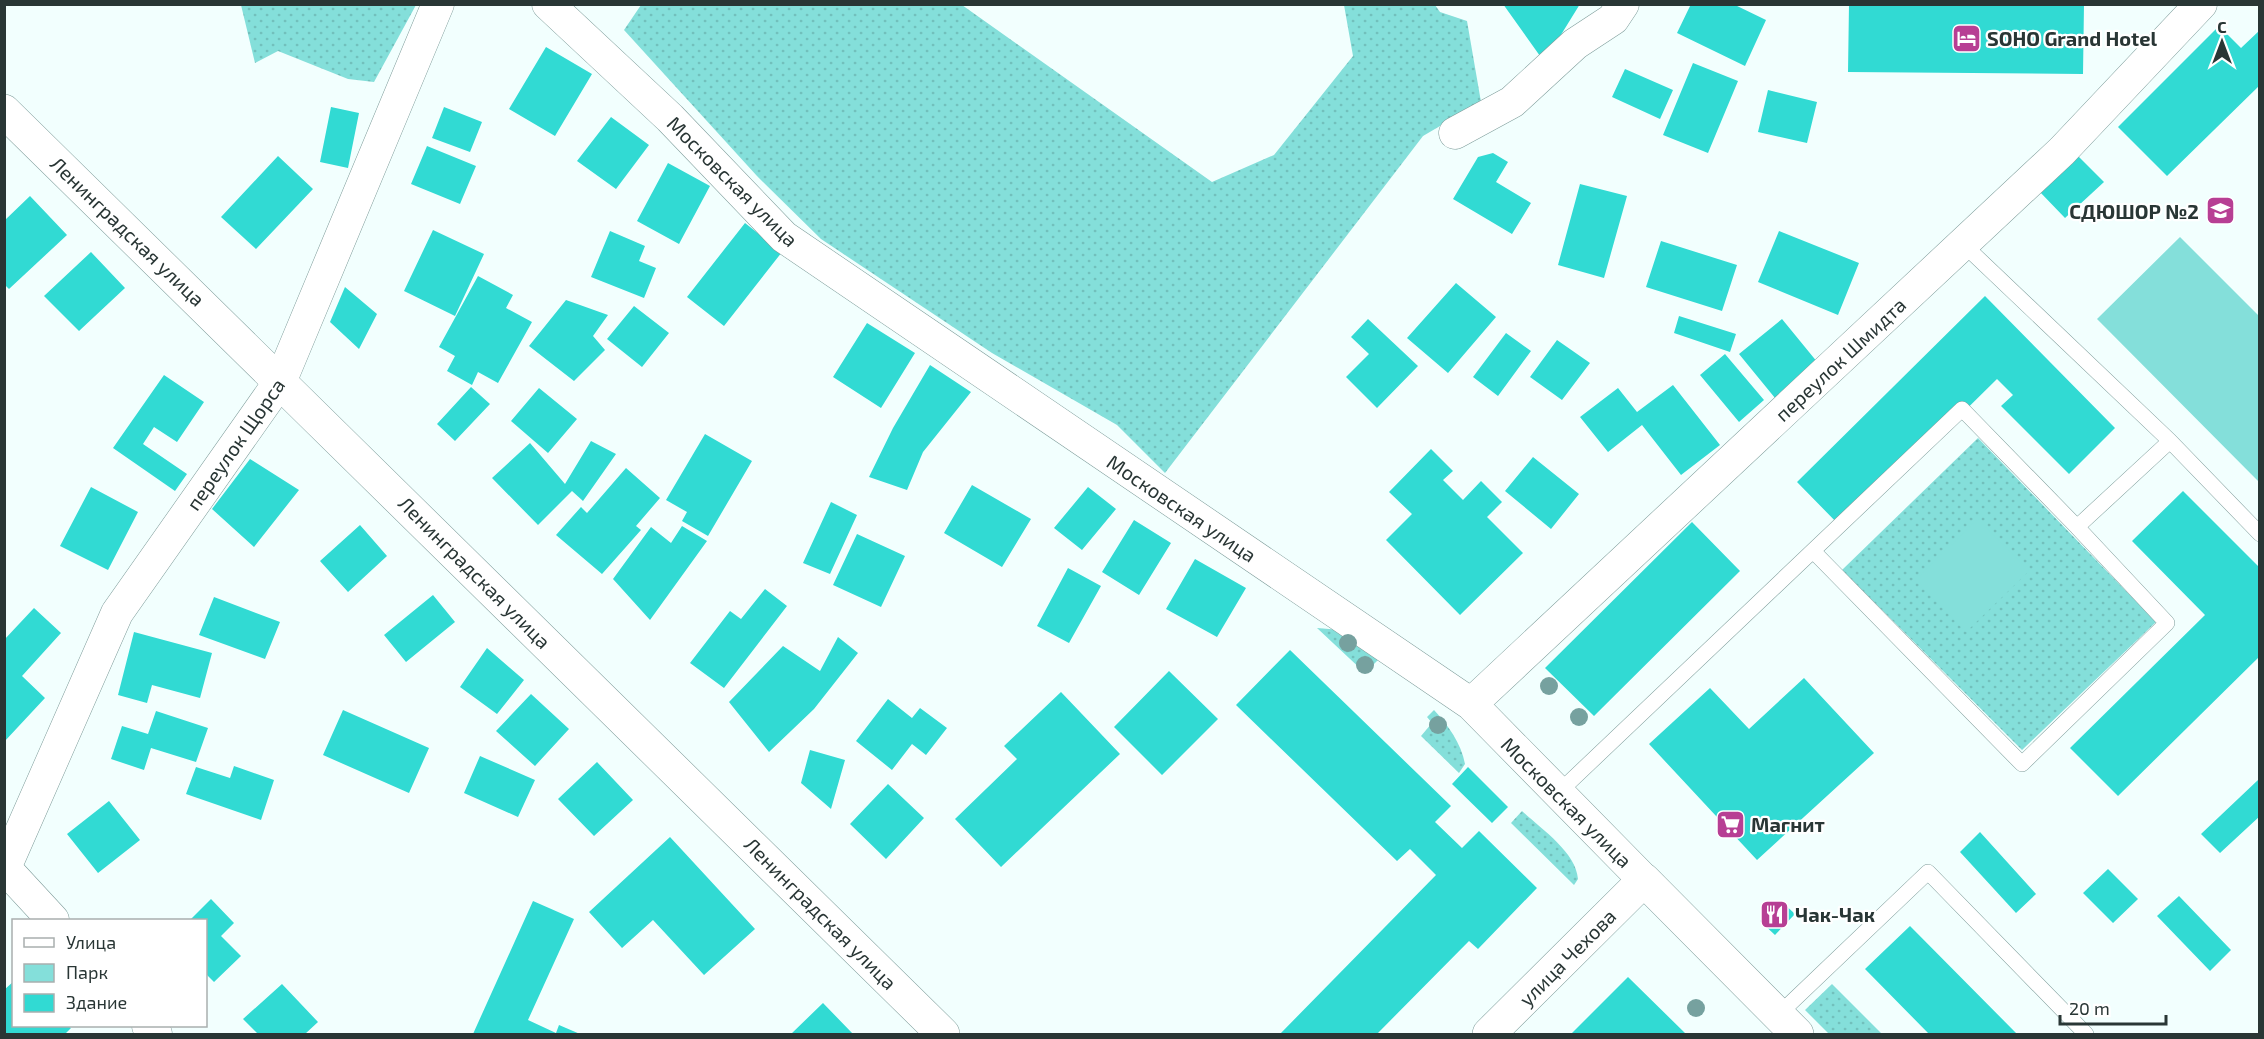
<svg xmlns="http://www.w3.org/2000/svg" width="2264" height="1039" viewBox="0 0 2264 1039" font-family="'Exo 2',sans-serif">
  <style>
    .grass { fill: url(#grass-dots) }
    .park { fill: #84dfda }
    .building { fill: #31dad3 }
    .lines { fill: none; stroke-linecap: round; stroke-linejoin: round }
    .service-casing { stroke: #7e9c9a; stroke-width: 16 }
    .minor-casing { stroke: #7e9c9a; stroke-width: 33 }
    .tertiary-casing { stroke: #7e9c9a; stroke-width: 34 }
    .secondary-casing { stroke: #7e9c9a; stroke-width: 34 }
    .service { stroke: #fff; stroke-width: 15 }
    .minor { stroke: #fff; stroke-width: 32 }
    .tertiary { stroke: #fff; stroke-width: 33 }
    .secondary { stroke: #fff; stroke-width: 33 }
    .tree { fill: #76a19f }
    .labels { text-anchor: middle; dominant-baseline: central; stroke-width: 4.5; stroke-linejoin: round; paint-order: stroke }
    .poi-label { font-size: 20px; font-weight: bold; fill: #293635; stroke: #fff; text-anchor: start }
    .street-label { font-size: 20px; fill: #293635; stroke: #fff }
  </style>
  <defs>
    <pattern id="grass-dots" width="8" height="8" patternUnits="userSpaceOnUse" patternTransform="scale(1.5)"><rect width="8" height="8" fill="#84dfda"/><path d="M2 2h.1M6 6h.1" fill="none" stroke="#72c0bc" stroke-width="1.8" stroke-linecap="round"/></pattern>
  </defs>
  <rect width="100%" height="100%" fill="#f2fffe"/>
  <!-- grass -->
  <path class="grass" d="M241 5V4L416 5 374 82 348 79 278 51 255 63Z
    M641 5H962L1212 182 1274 155 1353 56 1344 5H1435L1440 12 1467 21 1481 102 1423 136 1165 473 1117 425 992 353 821 239 757 176 624 30Z
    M1978 438 2156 622 2022 750 1842 570Z
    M1317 628 1341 630 1382 656 1365 673Z
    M1434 710C1448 725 1461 743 1465 764L1459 773 1421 736 1432 723 1427 717Z
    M1522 811C1541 829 1576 852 1578 879L1574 885 1511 823Z
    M1832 984 1882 1034H1829L1805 1010Z"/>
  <!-- park -->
  <path class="park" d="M2180 237 2259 316V482L2097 319Z
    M1978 519 2029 571 1966 632 1915 580Z"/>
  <!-- building -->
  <path class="building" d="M1503 4H1580L1559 38 1540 56Z
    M1691 4H1733L1766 20 1745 66 1677 33Z
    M1849 4H2084L2083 74 1848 72Z
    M2219 26 2241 48 2260 30V85L2167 176 2118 127Z
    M546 47 592 74 555 136 509 109Z
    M1693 63 1738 81 1708 153 1663 135Z
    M1625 69 1673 90 1660 119 1612 97Z
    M1768 90 1817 102 1807 143 1758 132Z
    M331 107 359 113 348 168 320 162Z
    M444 107 482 122 470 152 432 138Z
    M611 117 649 145 616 189 577 161Z
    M427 146 476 166 460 204 411 184Z
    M1493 153 1508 162 1496 182 1531 203 1512 234 1453 199 1478 157Z
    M2077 155 2104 182 2065 218 2039 191Z
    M278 156 313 189 256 249 221 217Z
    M668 163 710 186 679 244 637 221Z
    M1580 184 1627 196 1604 278 1558 265Z
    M30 196 67 235 9 289 4 284V221Z
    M745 223 782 252 724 326 687 297Z
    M433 230 484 254 455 316 404 291Z
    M610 231 645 246 639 261 656 268 644 298 591 277Z
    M1779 231 1859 263 1838 315 1758 282Z
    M1661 241 1737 265 1722 311 1646 287Z
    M91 252 125 288 79 331 44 296Z
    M478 276 513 295 506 308 532 322 498 383 478 372 472 385 447 371 455 356 439 347Z
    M1456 283 1496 317 1448 373 1407 338Z
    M345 287 377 314 359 349 330 322Z
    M1985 296 2115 428 2069 474 2001 406 2013 395 1997 379 1844 530 1797 482Z
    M566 300 608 315 593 336 605 350 574 381 529 346Z
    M634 306 669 333 642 367 607 339Z
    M1679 316 1736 334 1730 352 1674 333Z
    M1368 319 1418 366 1377 408 1346 377 1369 354 1351 337Z
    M1782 319 1818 363 1775 398 1739 354Z
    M867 323 915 353 881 408 833 377Z
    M1506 333 1531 351 1498 396 1473 377Z
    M1557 340 1590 363 1562 400 1530 377Z
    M1725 354 1764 400 1739 422 1700 375Z
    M930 365 971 392 923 452 907 490 869 477 893 428Z
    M164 375 204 402 177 442 154 427 143 444 187 474 175 491 113 448Z
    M1673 385 1720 445 1681 475 1642 425 1608 452 1580 417 1618 388 1637 412Z
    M471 387 490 404 455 441 437 424Z
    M539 388 577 419 548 453 511 421Z
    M705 434 752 461 708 536 682 521 687 512 666 500Z
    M591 441 616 454 583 501 572 491 538 525 492 478 530 443 565 484Z
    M1431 449 1453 471 1443 480 1463 500 1481 481 1502 502 1487 517 1523 553 1460 615 1386 540 1412 514 1389 492Z
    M1533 457 1579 494 1551 529 1505 491Z
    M250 459 299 490 254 547 212 509Z
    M626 468 660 498 636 526 641 530 602 574 556 535 581 507 587 513Z
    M972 485 1031 519 1002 567 944 533Z
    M91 487 138 512 108 570 60 546Z
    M1088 487 1116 509 1082 550 1054 528Z
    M2183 491 2260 568V656L2118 796 2070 748 2205 615 2132 541Z
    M831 502 857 515 830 574 803 563Z
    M1134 520 1171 543 1139 595 1102 572Z
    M1692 522 1740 571 1594 716 1545 668Z
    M360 525 387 556 348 592 320 561Z
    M682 526 707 541 650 620 613 579 651 527 671 543Z
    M857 534 905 556 881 607 833 585Z
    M1195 559 1246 588 1217 637 1166 609Z
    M1068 568 1101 586 1069 643 1037 626Z
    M765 589 787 606 724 688 690 663 730 611 741 619Z
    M433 595 455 622 406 662 384 635Z
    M214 597 280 622 265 659 199 635Z
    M34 608 61 633 22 676 45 698 4 742V640Z
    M134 632 212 653 200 698 152 685 147 703 118 695Z
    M838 637 858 653 814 709 769 752 729 702 783 646 820 671Z
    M487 648 524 680 497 714 460 687Z
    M1290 650 1451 806 1435 822 1462 848 1479 831 1537 888 1478 949 1469 941 1377 1034H1280L1436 875 1410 849 1397 861 1236 705Z
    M1169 671 1218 719 1162 775 1114 727Z
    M1804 678 1874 753 1757 860 1649 744 1710 688 1749 729Z
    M1061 692 1120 754 1001 867 955 819 1017 759 1004 746Z
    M531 694 569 729 535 766 496 731Z
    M888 699 912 718 920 708 947 728 926 755 912 744 892 770 856 741Z
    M343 710 429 748 409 793 323 755Z
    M156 711 208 728 196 762 151 748 144 770 111 759 122 726 148 734Z
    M810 750 845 760 831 809 801 783Z
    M480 756 535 780 518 817 464 793Z
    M597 762 633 800 594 836 558 799Z
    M234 766 274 780 261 820 186 794 196 767 230 778Z
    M1468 767 1508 807 1492 823 1452 784Z
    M2258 780 2260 816 2220 853 2201 834Z
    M888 784 924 818 886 859 850 824Z
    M109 801 140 840 98 873 67 834Z
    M1980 832 2036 894 2016 913 1960 852Z
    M670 837 755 929 704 975 653 920 622 948 589 912Z
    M2108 869 2138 899 2113 923 2083 893Z
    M2179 896 2231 950 2210 971 2157 916Z
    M211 899 234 923 221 936 241 956 214 982 206 974V920H190Z
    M533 901 574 919 528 1020 556 1033 559 1025 580 1034H473Z
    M1781 901 1795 914 1775 935 1760 921Z
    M1910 926 2017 1034H1929L1865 969Z
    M1628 977 1686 1034H1571Z
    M14 981V1026H68L71 1028 65 1034H4V990Z
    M282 984 318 1022 305 1034H258L243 1019Z
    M823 1003 853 1034H791Z"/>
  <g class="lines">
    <defs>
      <path id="service" d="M2170 441 2260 534
        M1813 551 2022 764 2167 623 2077 527
        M1558 793 1962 409 2077 527 2170 441 1963 244
        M1778 1015 1928 872 2086 1034"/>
      <path id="minor" d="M548 4 670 118 784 237 1471 704 1644 880
        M1455 133 1512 102 1575 44 1613 19 1623 4
        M1471 704 2062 151 2201 4
        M4 867 53 920
        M4 870 117 613 281 380 438 4
        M148 1026 156 1034"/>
      <path id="tertiary" d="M4 111 943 1034"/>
      <path id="secondary" d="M1489 1034 1644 880 1797 1034"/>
    </defs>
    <!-- service casing -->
    <use href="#service" class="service-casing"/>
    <!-- minor casing -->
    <use href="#minor" class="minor-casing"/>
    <!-- tertiary casing -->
    <use href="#tertiary" class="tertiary-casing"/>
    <!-- secondary casing -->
    <use href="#secondary" class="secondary-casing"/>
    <!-- service -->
    <use href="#service" class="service"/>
    <!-- minor -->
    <use href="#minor" class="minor"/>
    <!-- tertiary -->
    <use href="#tertiary" class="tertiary"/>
    <!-- secondary -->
    <use href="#secondary" class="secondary"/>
  </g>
  <!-- trees -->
  <g class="tree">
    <circle cx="1348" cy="643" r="9"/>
    <circle cx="1365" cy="665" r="9"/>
    <circle cx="1549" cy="686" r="9"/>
    <circle cx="1579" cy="717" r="9"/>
    <circle cx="1438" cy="725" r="9"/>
    <circle cx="1696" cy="1008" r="9"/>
  </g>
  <!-- icons -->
  <defs>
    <symbol id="hotel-square" viewBox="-11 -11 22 22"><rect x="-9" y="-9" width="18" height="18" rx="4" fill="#b73f94" stroke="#fff"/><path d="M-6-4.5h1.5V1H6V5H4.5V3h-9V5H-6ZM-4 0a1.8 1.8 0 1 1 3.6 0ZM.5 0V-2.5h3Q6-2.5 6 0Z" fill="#fff"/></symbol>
    <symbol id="school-square" viewBox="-11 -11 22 22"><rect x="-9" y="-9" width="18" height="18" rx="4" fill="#b73f94" stroke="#fff"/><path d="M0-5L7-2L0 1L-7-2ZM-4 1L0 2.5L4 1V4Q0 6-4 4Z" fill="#fff"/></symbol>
    <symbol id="supermarket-square" viewBox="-11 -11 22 22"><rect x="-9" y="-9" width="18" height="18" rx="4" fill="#b73f94" stroke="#fff"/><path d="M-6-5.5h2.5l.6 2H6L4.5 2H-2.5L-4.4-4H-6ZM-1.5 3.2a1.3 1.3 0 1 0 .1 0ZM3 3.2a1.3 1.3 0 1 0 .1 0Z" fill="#fff"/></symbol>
    <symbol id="restaurant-square" viewBox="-11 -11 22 22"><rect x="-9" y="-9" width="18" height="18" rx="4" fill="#b73f94" stroke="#fff"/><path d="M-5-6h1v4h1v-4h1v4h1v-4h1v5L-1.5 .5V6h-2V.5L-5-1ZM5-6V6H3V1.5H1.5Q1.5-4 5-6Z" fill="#fff"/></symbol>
  </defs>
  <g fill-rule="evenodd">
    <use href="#hotel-square" x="1950" y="22" width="33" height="33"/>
    <use href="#school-square" x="2204" y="194" width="33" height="33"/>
    <use href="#supermarket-square" x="1714" y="808" width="33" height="33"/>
    <use href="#restaurant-square" x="1758" y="898" width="33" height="33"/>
  </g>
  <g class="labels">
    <!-- poi labels -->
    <g class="poi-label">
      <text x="1987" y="38">SOHO Grand Hotel</text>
      <text x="2199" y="211" text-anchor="end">СДЮШОР №2</text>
      <text x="1751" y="824">Магнит</text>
      <text x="1795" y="914">Чак-Чак</text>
    </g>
    <!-- street labels -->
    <g class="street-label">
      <text transform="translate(733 181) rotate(45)">Московская улица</text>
      <text transform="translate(128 231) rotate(44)">Ленинградская улица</text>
      <text transform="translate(1840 359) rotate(-43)">переулок Шмидта</text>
      <text transform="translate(235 444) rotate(-55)">переулок Щорса</text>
      <text transform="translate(1182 508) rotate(34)">Московская улица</text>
      <text transform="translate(475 572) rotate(45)">Ленинградская улица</text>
      <text transform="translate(1567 802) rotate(45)">Московская улица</text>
      <text transform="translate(821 913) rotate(45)">Ленинградская улица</text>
      <text transform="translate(1567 957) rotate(-45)">улица Чехова</text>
    </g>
  </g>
  <!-- border -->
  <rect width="2264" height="1039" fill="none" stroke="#293635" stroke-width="12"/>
  <!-- legend -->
  <rect x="12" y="919" width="195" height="108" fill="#ffffff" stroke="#a9afae" stroke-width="1.5"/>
  <rect x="24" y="938" width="30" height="9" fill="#ffffff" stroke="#a9afae" stroke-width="1.5"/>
  <text x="66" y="949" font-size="18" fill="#293635">Улица</text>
  <rect x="24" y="964" width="30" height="18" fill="#84dfda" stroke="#a9afae" stroke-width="1.5"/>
  <text x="66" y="979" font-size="18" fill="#293635">Парк</text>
  <rect x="24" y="994" width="30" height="18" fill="#31dad3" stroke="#a9afae" stroke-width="1.5"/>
  <text x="66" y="1009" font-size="18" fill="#293635">Здание</text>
  <!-- north arrow -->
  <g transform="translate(2222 42)" stroke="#ffffff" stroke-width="4.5" paint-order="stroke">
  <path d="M0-4.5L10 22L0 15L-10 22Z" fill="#293635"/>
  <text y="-9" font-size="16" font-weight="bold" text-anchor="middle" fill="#293635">С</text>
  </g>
  <!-- scale -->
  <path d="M2060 1015v9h106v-9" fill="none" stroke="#293635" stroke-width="3"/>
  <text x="2069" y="1015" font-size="18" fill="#293635" stroke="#ffffff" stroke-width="4.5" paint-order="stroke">20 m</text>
</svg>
